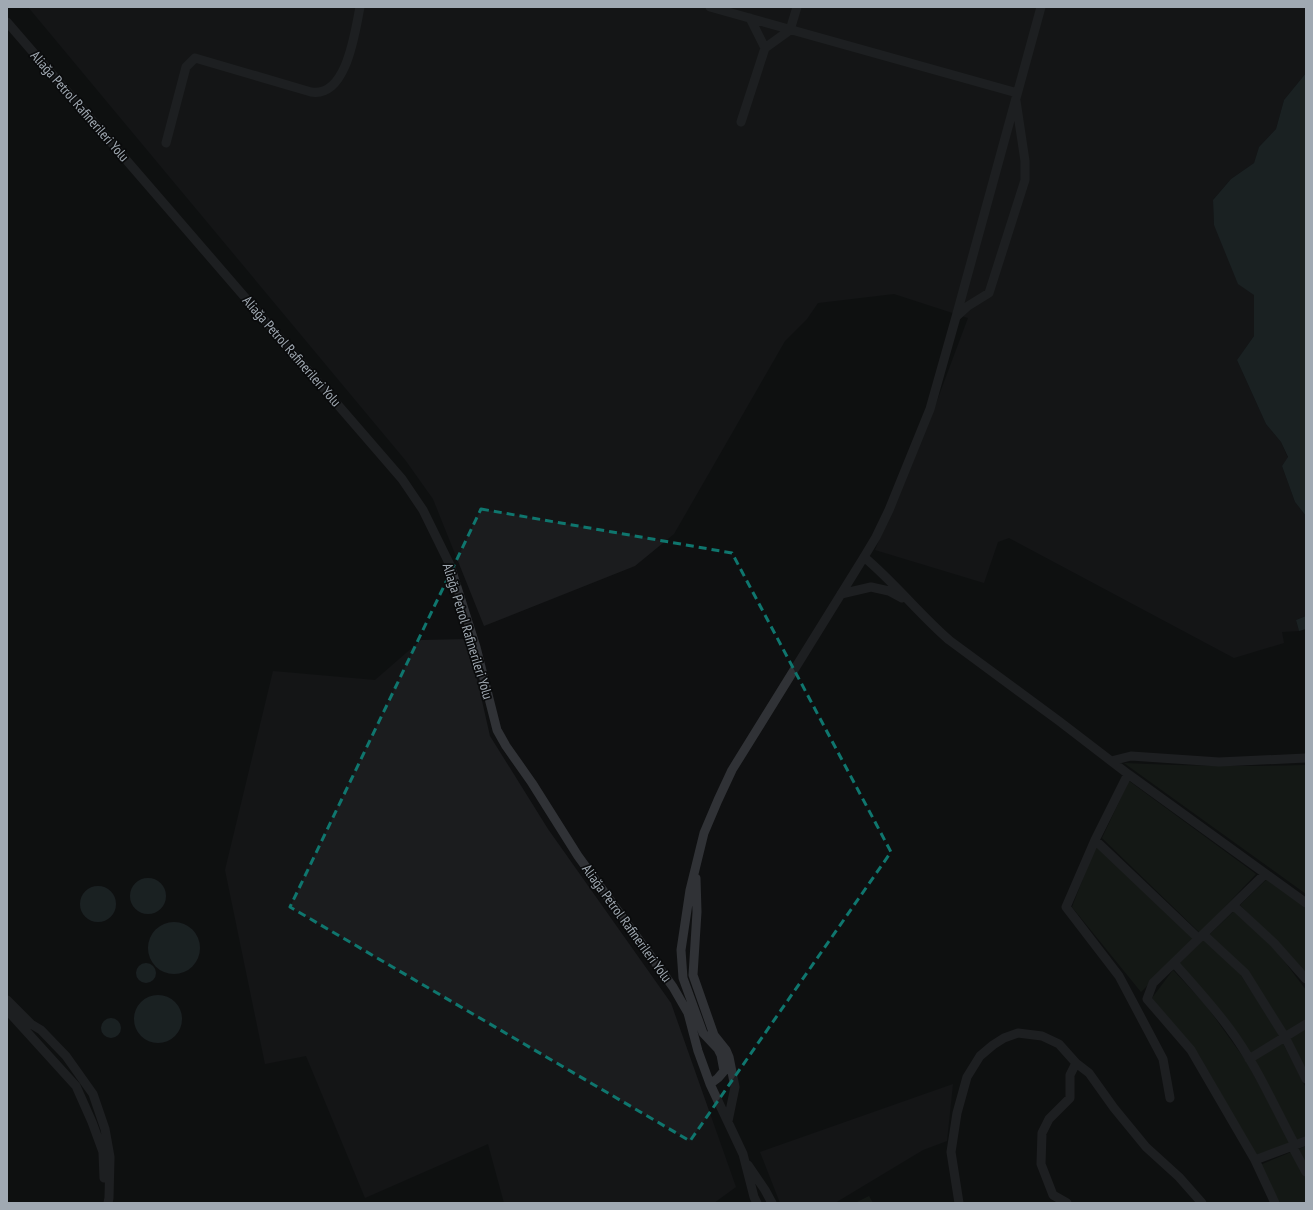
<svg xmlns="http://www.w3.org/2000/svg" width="1313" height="1210" viewBox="0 0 1313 1210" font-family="'PT Sans Narrow',sans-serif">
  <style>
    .built { fill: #1b1c1e }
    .green { fill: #1c231c }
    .water { fill: #293539 }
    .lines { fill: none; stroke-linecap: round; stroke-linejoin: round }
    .minor { stroke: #303236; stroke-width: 9 }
    .marked { fill: none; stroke: #0f766e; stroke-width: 3; stroke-dasharray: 8 5; stroke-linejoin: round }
    .labels { text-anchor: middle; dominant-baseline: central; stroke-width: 3.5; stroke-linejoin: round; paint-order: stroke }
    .street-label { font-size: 14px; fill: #a0a9b2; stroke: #0a0b0c }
  </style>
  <rect width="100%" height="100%" fill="#0f1011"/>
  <!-- built -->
  <path class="built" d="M28 7H1306V73L1284 100 1276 129 1259 147 1254 163 1231 179 1213 200 1214 225 1254 295V336L1237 360 1266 424 1281 442 1288 458 1282 466 1295 502 1306 516V616L1296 620 1299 631 1282 632 1284 643 1234 658 1009 538 998 542 984 583 875 550 932 414 968 318 894 294 818 303 807 319 785 341 674 534 635 566 484 626 433 499 406 461Z
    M468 639 490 736 548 829 671 1003 736 1187 714 1203H504L488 1144 365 1198 306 1056 265 1064 225 870 273 671 375 680 421 640Z
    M953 1084 947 1141 923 1150 835 1203H780L760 1152Z"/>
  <!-- green -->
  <path class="green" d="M1124 763C1185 766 1245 767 1306 765V894Z
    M1129 781 1256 874 1200 933 1102 838Z
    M1096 845 1194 939 1141 992 1072 907Z
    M1267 879 1300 903 1306 909V974L1298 964 1240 905Z
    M1235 910 1278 953 1306 990V1069L1248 972 1209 935Z
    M1204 939 1240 974 1273 1024 1306 1088V1137L1296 1141 1250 1055 1179 964Z
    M1173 970 1205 1004 1246 1061 1291 1143 1256 1155 1199 1055 1152 998Z
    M1306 1146V1203H1280L1260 1165Z
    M869 1196 873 1203H855Z"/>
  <!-- water -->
  <path class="water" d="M1306 73V516L1295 502 1282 466 1288 457 1281 442 1266 424 1237 360 1254 336V295L1238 284 1214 225 1213 200 1231 179 1254 163 1259 147 1276 129 1284 100Z
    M1306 616V629L1299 631 1296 620Z
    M130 896a18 18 0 1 1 36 0a18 18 0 1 1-36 0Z
    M80 904a18 18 0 1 1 36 0a18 18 0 1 1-36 0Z
    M148 948a26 26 0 1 1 52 0a26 26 0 1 1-52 0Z
    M136 973a10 10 0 1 1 20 0a10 10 0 1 1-20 0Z
    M134 1019a24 24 0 1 1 48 0a24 24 0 1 1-48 0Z
    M101 1028a10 10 0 1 1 20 0a10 10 0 1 1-20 0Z"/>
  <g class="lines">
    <!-- minor -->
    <path class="minor" d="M710 7 1017 93
      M750 18 765 48
      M7 22 402 479 423 510 450 565 476 647 497 730 506 746 532 783 578 856 673 987 688 1013 698 1051 710 1084 743 1154 754 1197 757 1203
      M741 122 765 48 790 30 797 7
      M166 143 186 67 195 58 311 92C347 98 355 31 360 7
      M957 316 968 306 989 293 1025 180V161L1016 101
      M864 557C895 583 919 614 949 640L1059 721 1128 774 1306 903
      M841 594 871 587 889 591 902 598
      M1111 761 1131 756 1219 762 1306 758
      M1128 774 1095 840 1066 907 1119 976 1163 1059 1170 1098
      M1095 840 1198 938
      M1265 874 1153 983 1147 999 1191 1050 1255 1160 1275 1203
      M696 878 697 912 693 975 714 1035 726 1050 729 1057 735 1087 728 1121
      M1233 905 1274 943 1306 979
      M1203 934 1245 973 1285 1037 1306 1079
      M1174 963C1193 984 1212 1005 1229 1028 1256 1064 1274 1106 1295 1145
      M7 1000 31 1024 41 1030 66 1056 93 1094 105 1129 110 1157 109 1198 108 1203
      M7 1010 76 1086 92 1122 103 1152 104 1178
      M1249 1059 1306 1024
      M710 1084 718 1078 724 1071 721 1055 718 1049 703 1033 683 978 681 950 690 890 704 833 718 800 732 770 864 557 876 537 889 510 930 409 956 317 1041 7
      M1292 1146 1306 1172
      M1255 1160 1306 1141
      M748 1165 765 1190 772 1203
      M959 1203 951 1152 957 1113 967 1077 980 1056 993 1045 1004 1038 1018 1033 1042 1036 1059 1044 1076 1063 1089 1073 1114 1108 1146 1147 1179 1177 1202 1203
      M1067 1203 1053 1195 1041 1164 1042 1133 1049 1119 1070 1098V1075L1076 1063"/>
  </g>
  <!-- marked area -->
  <path d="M0 0H1313V1210H0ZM481 509 732 553 891 852 690 1141 290 907Z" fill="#0f1011" fill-opacity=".55" fill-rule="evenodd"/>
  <path class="marked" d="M481 509 732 553 891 852 690 1141 290 907Z"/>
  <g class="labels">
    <!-- street labels -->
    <g class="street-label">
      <text transform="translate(80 106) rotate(49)">Aliağa Petrol Rafinerileri Yolu</text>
      <text transform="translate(292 351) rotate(49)">Aliağa Petrol Rafinerileri Yolu</text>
      <text transform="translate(468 631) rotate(73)">Aliağa Petrol Rafinerileri Yolu</text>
      <text transform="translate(627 923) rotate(54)">Aliağa Petrol Rafinerileri Yolu</text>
    </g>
  </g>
  <!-- border -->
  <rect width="1313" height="1210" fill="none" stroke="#a0a9b2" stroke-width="16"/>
</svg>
